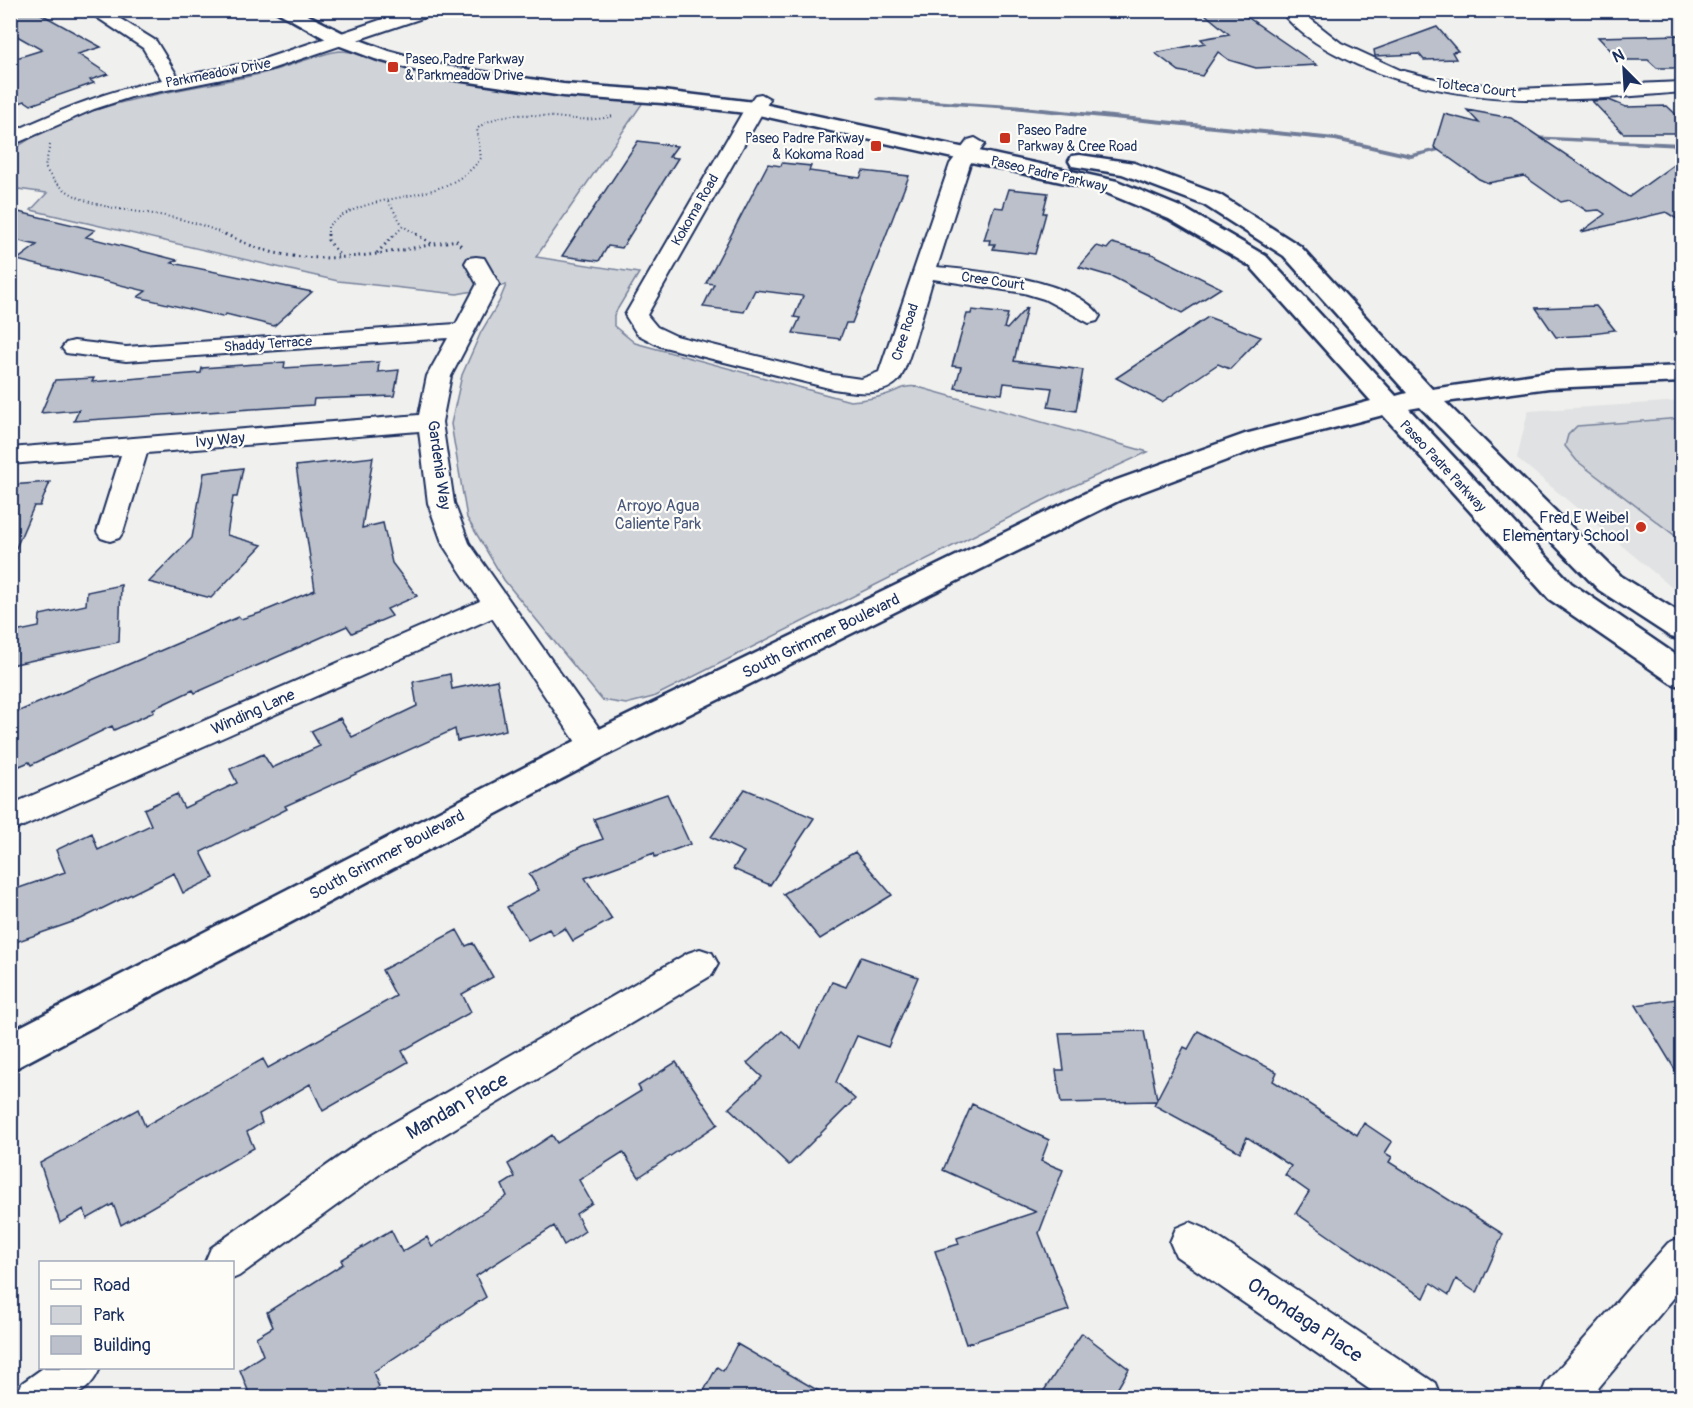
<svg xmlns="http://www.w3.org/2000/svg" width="1693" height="1408" viewBox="0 0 1693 1408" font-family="Pangolin,sans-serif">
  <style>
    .built { fill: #e0e2e3 }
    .green { fill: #d0d3d8; stroke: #76819b; stroke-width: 1.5 }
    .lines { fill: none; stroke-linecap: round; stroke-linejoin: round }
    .stream { fill: #6f7b97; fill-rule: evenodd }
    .building { fill: #bbc0ca; stroke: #1b2f5e; stroke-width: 1.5 }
    .street-casing { stroke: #1b2f5e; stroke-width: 4 }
    .secondary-casing { stroke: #1b2f5e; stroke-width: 5 }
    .path-far1 { stroke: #1b2f5e; stroke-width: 2; stroke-dasharray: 1 3; stroke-linecap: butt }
    .path { stroke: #1b2f5e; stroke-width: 3; stroke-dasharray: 1.5 4; stroke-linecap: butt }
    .street { fill: #fdfcf7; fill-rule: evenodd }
    .secondary { fill: #fdfcf7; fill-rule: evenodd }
    .poi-dot { fill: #c8321e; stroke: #fdfcf7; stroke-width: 2 }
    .labels { text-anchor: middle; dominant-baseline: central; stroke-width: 4.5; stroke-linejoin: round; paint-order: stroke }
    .far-poi-label { font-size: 14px; fill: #1b2f5e; stroke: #fdfcf7; text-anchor: start }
    .far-street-label { font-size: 14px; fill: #1b2f5e; stroke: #fdfcf7 }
    .street-label { font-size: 16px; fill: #1b2f5e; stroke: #fdfcf7 }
    .park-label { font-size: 16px; fill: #48587c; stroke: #fdfcf7 }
    .poi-label { font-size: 16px; fill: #1b2f5e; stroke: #fdfcf7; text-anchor: end }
    .near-street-label { font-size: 20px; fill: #1b2f5e; stroke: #fdfcf7 }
  </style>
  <rect width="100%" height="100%" fill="#f0f0ee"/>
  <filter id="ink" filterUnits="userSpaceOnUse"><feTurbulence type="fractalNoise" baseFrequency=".0167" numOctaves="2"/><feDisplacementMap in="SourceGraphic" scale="12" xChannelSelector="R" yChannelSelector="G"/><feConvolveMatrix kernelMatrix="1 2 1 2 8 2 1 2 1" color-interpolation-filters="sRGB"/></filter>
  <g filter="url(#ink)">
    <!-- built -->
    <path class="built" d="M1682 401V596L1517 458 1528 411Z"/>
    <!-- green -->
    <path class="green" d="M339 51C365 51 397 68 424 74 497 89 570 97 644 101L536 257 639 273 614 315V326L635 343 850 401C862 400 873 399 885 395 900 391 901 385 918 387L1148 452 1052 496 653 697 626 704 602 700 504 580 467 518 451 424 462 375 481 332 499 302 506 285 457 294 338 281 31 210 47 193 11 188 10 152C84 98 178 93 264 73 289 67 314 55 339 51Z
      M1682 418V541L1577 461 1565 446 1568 435 1577 426Z"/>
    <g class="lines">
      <!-- stream -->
      <path class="stream" d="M879 97 1012 105 1335 137 1411 154 1448 146 1451 148 1411 158 1335 141 1012 109 877 100 876 99Z
        M1530 136 1682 143V147L1528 139V137Z"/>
    </g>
    <!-- building -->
    <path class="building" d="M21 10H34L101 47 78 54 108 74 90 80 94 83 31 105 25 101 10 106V60L42 50 10 32V14Z
      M1200 10H1237L1317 65 1256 68 1229 60 1218 52 1202 76 1179 71 1155 53 1205 43 1201 39 1229 34Z
      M1437 27 1458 51 1452 52 1456 59 1424 60 1419 54 1375 56 1374 50Z
      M1683 35V68H1657L1648 60H1620L1598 37Z
      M1609 100 1626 107 1667 106 1683 121V133H1623L1592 101Z
      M1467 110 1511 118 1629 197 1683 158V223L1666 212 1581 232 1605 214 1599 210 1587 211 1570 200 1561 202 1524 176 1488 183 1479 179 1434 147 1444 114 1479 123Z
      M638 141 677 146 669 157 678 158 622 248 608 246 599 261 562 256Z
      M782 163 811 166 809 171 860 178 863 171 909 176 852 323H846L840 339 793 333 800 318 794 317 803 296 755 290 744 312 703 307 714 284 706 283 768 164 781 166Z
      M1009 189 1048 193 1043 213H1046L1035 254 993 249 995 244H989L990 240H984L994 207 1003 208Z
      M10 210 95 230 86 237 177 260 172 263 312 292 274 326 226 314 222 317 138 297 146 291 17 260 37 245 10 239Z
      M1112 243 1152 254 1221 288 1182 313 1113 277 1079 267 1097 246 1107 249Z
      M1596 306 1615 330 1591 333 1592 335 1556 337 1536 308Z
      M1027 307 1014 361 1083 370 1076 411 1048 407 1052 388 1004 383 1002 394 955 388 961 367 952 366 967 314H971L972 310 1008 314 1004 328 1007 329Z
      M1208 317 1261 337 1230 369 1218 364 1162 402 1116 378Z
      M285 362 284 368 379 362 378 372 399 370 394 396 314 399 313 405 74 421 79 410 41 413 55 380 94 378 92 382 201 373 202 368Z
      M373 457 362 528 383 523 392 563 417 596 387 609 392 616 352 633 347 626 195 693 193 690 153 709 154 712 114 730 112 726 31 765 29 762 10 770V715L239 617 241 619 260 613 315 590 296 466Z
      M243 468 237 497H233L227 535 262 545 211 598 149 582 192 538 204 473Z
      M50 482 40 506H34L10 562V485Z
      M121 585 119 642 10 665V633L39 627 40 615 86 605 87 592Z
      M450 674 452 689 497 680 506 730 457 741 455 729 285 806 287 809 201 852 214 878 183 893 174 873 81 919 10 944 13 890 65 872 56 850 92 833 98 850 151 825 144 809 177 794 184 808 237 783 230 769 263 754 272 768 320 746 311 731 340 718 352 737 417 706 413 682Z
      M745 789 814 818 770 885 733 869 744 852 711 837Z
      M667 794 690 844 655 857 654 853 585 878 612 919 573 941 565 928 553 935 549 929 528 940 507 907 539 890 529 874 582 846 603 839 594 819Z
      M855 852 892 895 820 939 783 894Z
      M457 930 466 946 473 943 493 977 462 994 471 1012 402 1051 408 1062 323 1111 310 1084 259 1114 262 1123 247 1132 254 1148 121 1225 113 1204 87 1219 84 1209 60 1223 40 1163 138 1109 145 1126 263 1059 268 1068 396 996 382 970Z
      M861 957 918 977 888 1047 857 1036 836 1082 855 1099 789 1165 729 1108 762 1077 747 1063 782 1031 801 1048 832 982 846 987Z
      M1683 998V1083L1636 1005Z
      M1144 1031 1157 1099 1184 1047 1188 1049 1198 1031 1277 1072 1273 1081 1357 1135 1364 1123 1392 1142 1385 1153 1392 1157 1389 1162 1503 1234 1477 1293 1456 1279 1449 1295 1431 1283 1424 1298 1342 1245 1296 1213 1309 1192 1285 1175 1291 1166 1247 1137 1240 1152 1154 1105 1156 1101 1061 1103 1056 1070H1064L1059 1033Z
      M676 1062 718 1124 639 1177 623 1152 579 1180 592 1203 576 1214 585 1231 564 1245 554 1226 476 1276 486 1297 373 1372 379 1387 363 1398H251L240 1370 263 1355 256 1337 273 1327 267 1312 343 1264 341 1260 391 1230 402 1252 427 1237 432 1247 507 1196 502 1185 515 1177 508 1164 552 1135 557 1143 641 1091 638 1086Z
      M972 1104 1049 1140 1041 1161 1063 1170 1039 1233 1069 1310 966 1344 935 1251 959 1244 957 1238 1036 1212 943 1170Z
      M1082 1333 1129 1369 1112 1398H1039Z
      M737 1344 831 1398H700L717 1367 723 1371Z"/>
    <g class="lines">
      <defs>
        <path id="street" d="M86 10H106L156 41 178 77 258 61 410 10H436L434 14 268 70 131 97 94 109 10 146V133C61 110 108 90 162 80L143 48Z
          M1280 10H1299L1341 43 1400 70 1435 79 1516 89 1682 82V92C1573 102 1461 109 1358 65 1330 52 1299 36 1280 10Z
          M761 94 770 99 647 315 657 327 676 336 833 375 861 379 879 372 950 164 968 140 975 138 985 144 970 164 937 267C979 271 1075 279 1100 316L1097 321 1089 323 1044 299 1024 293 933 279C928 295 907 372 899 380 882 398 854 392 833 389L660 346 637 334 625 315 745 108 755 95Z
          M476 257 484 258 499 284 451 376 442 422 454 503 469 543 606 738 610 746 606 754 595 758 584 754 492 618 10 832V805L480 601 443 545 428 503 419 431 147 453 123 532 119 538 110 541 101 538 97 532 121 455 10 464V448L419 415 427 376 448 338 126 361 66 353 62 348 66 343 74 341 126 347 456 324 477 284 465 263 468 258Z
          M700 949 712 953 718 964 712 975 388 1168 239 1276 232 1279V1262H205L211 1248 360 1142 688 953Z
          M1190 1222 1204 1228 1435 1383 1441 1398H1382L1176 1256 1170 1242 1176 1228Z
          M1682 1237V1288L1590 1398H1540L1546 1383 1668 1243Z
          M43 1368H100C84 1407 51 1398 16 1398L22 1383Z"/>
        <path id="secondary" d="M274 10H298L349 36 389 51 445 66 563 84 662 91 754 102 1117 181 1185 209 1266 256 1396 396 1407 393 1284 256 1204 205 1122 174 1072 166 1069 161 1072 156 1080 155 1134 163 1220 195 1300 246 1432 389 1549 372 1682 366V382L1549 388 1445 402 1621 576 1682 614V640L1671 637 1599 590 1420 407 1409 409 1571 583 1682 659V687L1671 683 1549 599 1383 415 1264 446 1120 500 607 755 10 1071V1032L583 737 1100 486 1245 434 1371 401 1250 266 1169 219 1102 191 754 114 662 103 563 96 443 78 375 59 335 44Z"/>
      </defs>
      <!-- street casing -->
      <use href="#street" class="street-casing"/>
      <!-- secondary casing -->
      <use href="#secondary" class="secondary-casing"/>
      <!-- path-far1 -->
      <path class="path-far1" d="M50 145 45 167C68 212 133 208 175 218 194 222 211 228 228 236
        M388 201 403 226 419 236
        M328 236V226C371 186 444 209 481 158L477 129C513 98 570 129 613 116
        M394 236 403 226"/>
      <!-- path -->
      <path class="path" d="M225 234C244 243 264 252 286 255 341 264 402 250 456 240L462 247
        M328 234V240L340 256
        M416 234 432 244
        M377 253 395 234"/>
      <!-- street -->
      <use href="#street" class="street"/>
      <!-- secondary -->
      <use href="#secondary" class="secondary"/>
    </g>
  </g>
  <!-- markers -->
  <g class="poi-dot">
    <rect x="387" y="61" width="12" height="12" rx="3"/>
    <rect x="999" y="132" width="12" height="12" rx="3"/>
    <rect x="870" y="140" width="12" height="12" rx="3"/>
    <circle cx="1641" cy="527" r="6"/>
  </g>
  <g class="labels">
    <!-- far-poi labels -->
    <g class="far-poi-label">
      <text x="405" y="59">Paseo Padre Parkway<tspan x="405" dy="16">&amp; Parkmeadow Drive</tspan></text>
      <text x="1017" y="130">Paseo Padre<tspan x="1017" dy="16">Parkway &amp; Cree Road</tspan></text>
      <text x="864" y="138" text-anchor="end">Paseo Padre Parkway<tspan x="864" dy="16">&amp; Kokoma Road</tspan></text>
    </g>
    <!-- far-street labels -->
    <g class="far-street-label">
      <text transform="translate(218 73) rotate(-11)">Parkmeadow Drive</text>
      <text transform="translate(1476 88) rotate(7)">Tolteca Court</text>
      <text transform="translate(1049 174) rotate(13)">Paseo Padre Parkway</text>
      <text transform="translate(695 210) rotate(-60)">Kokoma Road</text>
      <text transform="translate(993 281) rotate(8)">Cree Court</text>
      <text transform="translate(905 332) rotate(-72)">Cree Road</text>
      <text transform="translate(268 344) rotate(-4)">Shaddy Terrace</text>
      <text transform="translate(1443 466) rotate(47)">Paseo Padre Parkway</text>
    </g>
    <!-- street labels -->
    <g class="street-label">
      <text transform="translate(220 440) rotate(-5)">Ivy Way</text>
      <text transform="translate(439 465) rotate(82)">Gardenia Way</text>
      <text transform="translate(821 636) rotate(-26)">South Grimmer Boulevard</text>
      <text transform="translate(253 712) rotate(-24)">Winding Lane</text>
      <text transform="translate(387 855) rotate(-28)">South Grimmer Boulevard</text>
    </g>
    <!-- park labels -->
    <g class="park-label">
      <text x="658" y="506">Arroyo Agua<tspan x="658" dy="18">Caliente Park</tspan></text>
    </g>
    <!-- poi labels -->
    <g class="poi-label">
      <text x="1629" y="518">Fred E Weibel<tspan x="1629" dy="18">Elementary School</tspan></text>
    </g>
    <!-- near-street labels -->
    <g class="near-street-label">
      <text transform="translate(457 1106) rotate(-30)">Mandan Place</text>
      <text transform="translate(1305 1320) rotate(34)">Onondaga Place</text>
    </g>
  </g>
  <!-- margin -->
  <rect width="1693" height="1408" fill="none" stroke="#fdfcf7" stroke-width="36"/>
  <rect x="18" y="18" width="1657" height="1372" fill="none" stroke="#1b2f5e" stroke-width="2" filter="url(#ink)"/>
  <!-- legend -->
  <rect x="39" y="1261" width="195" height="108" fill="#fdfcf7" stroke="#a3aaba" stroke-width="1.5"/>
  <rect x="51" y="1280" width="30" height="9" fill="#fdfcf7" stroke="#a3aaba" stroke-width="1.5"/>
  <text x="93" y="1291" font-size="18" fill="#1b2f5e">Road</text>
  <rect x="51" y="1306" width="30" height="18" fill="#d0d3d8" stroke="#a3aaba" stroke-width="1.5"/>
  <text x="93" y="1321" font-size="18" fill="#1b2f5e">Park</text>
  <rect x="51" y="1336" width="30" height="18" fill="#bbc0ca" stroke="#a3aaba" stroke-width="1.5"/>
  <text x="93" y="1351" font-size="18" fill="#1b2f5e">Building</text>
  <!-- north arrow -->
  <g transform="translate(1624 69) rotate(336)" stroke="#fdfcf7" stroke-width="4.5" paint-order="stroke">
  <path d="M0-4.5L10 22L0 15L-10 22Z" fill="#1b2f5e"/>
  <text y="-9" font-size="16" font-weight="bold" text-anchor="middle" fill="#1b2f5e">N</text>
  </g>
</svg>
